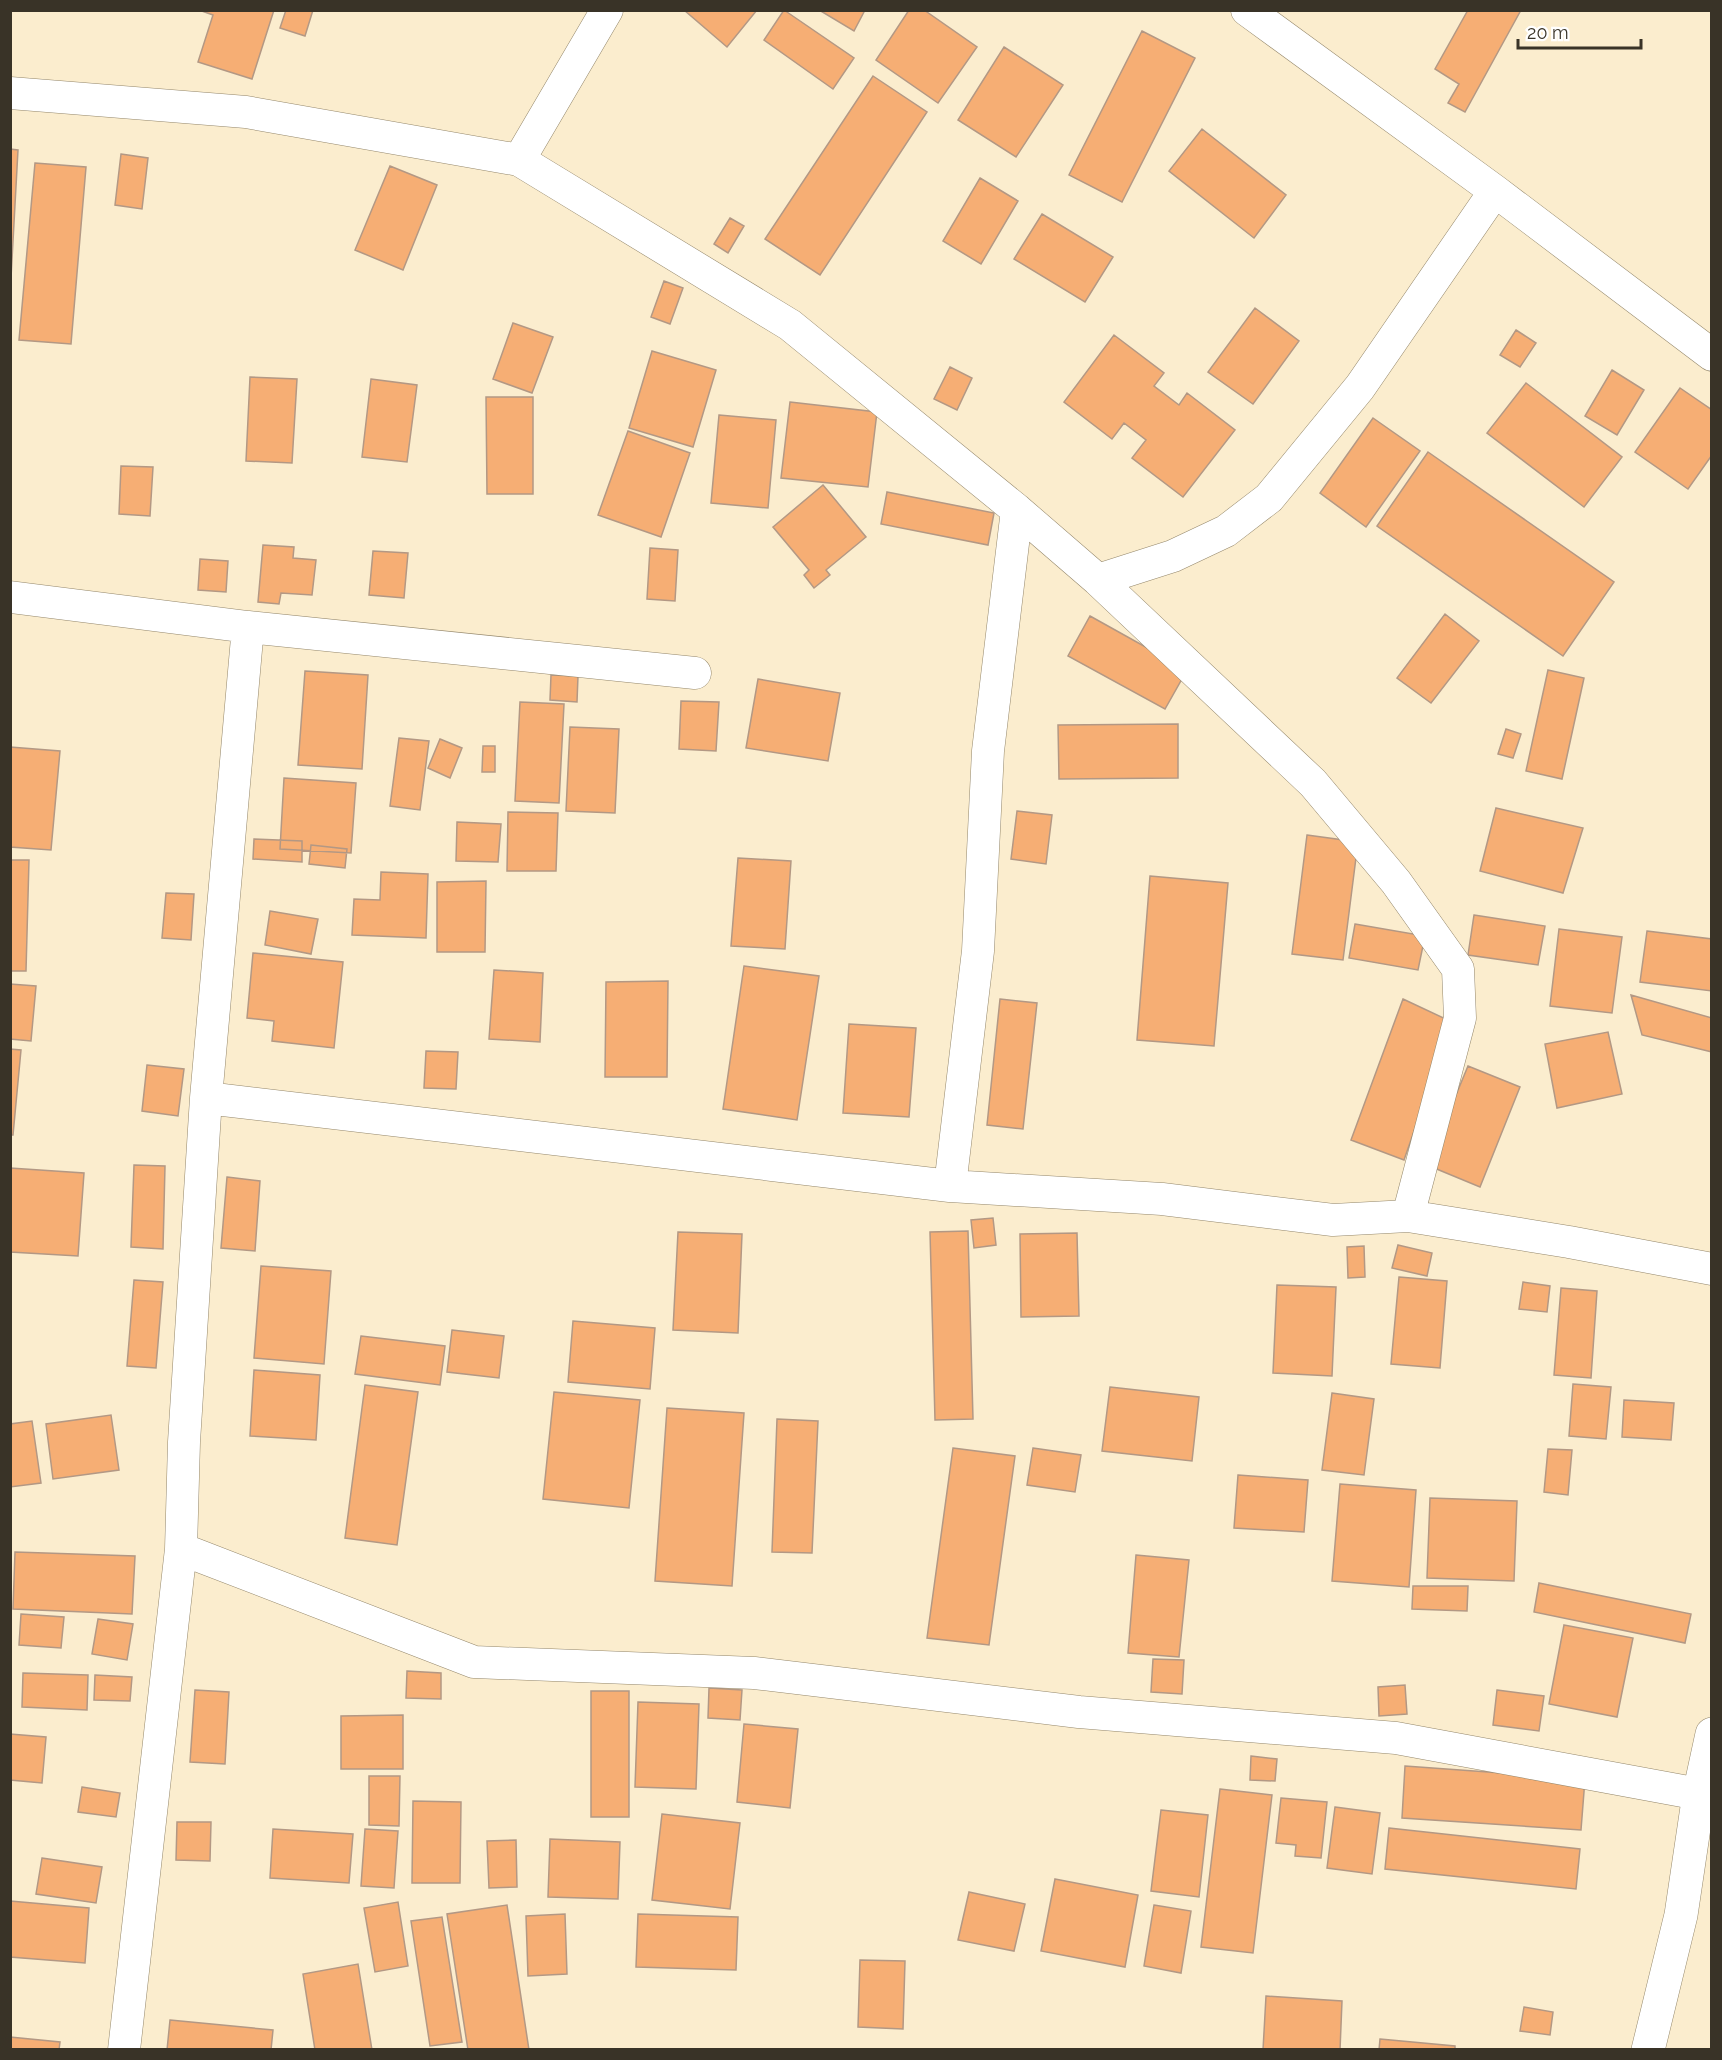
<svg xmlns="http://www.w3.org/2000/svg" width="1722" height="2060" viewBox="0 0 1722 2060" font-family="Raleway,sans-serif">
  <style>
    .building { fill: #f6ae74; stroke: #b39884; stroke-width: 1.5 }
    .lines { fill: none; stroke-linecap: round; stroke-linejoin: round }
    .street-casing { stroke: #94876b; stroke-width: 33 }
    .secondary-casing { stroke: #94876b; stroke-width: 34 }
    .street { stroke: #fff; stroke-width: 32 }
    .secondary { stroke: #fff; stroke-width: 33 }
  </style>
  <rect width="100%" height="100%" fill="#fbedce"/>
  <!-- building -->
  <path class="building" d="M274 10 252 79 198 62 213 15 199 10Z
    M286 10H313L305 36 280 28Z
    M684 10H757L727 47Z
    M784 10 854 58 833 89 764 40Z
    M819 10H865L854 31Z
    M909 10H924L977 47 938 103 876 60Z
    M1468 10H1521L1465 112 1448 103 1459 84 1435 69Z
    M1142 31 1195 58 1122 202 1069 175Z
    M1004 47 1063 85 1016 157 958 120Z
    M873 76 927 112 820 275 765 239Z
    M1202 129 1286 195 1254 238 1169 171Z
    M10 149 18 150 10 296Z
    M121 154 148 158 142 209 115 205Z
    M35 163 86 167 71 344 19 340Z
    M390 166 437 185 403 270 355 250Z
    M980 178 1018 201 981 264 943 241Z
    M1042 214 1113 257 1085 302 1014 259Z
    M730 218 744 226 728 253 714 244Z
    M664 281 683 288 670 324 651 317Z
    M1255 308 1299 341 1253 404 1208 372Z
    M513 323 553 337 532 393 493 379Z
    M1516 330 1536 343 1520 367 1500 355Z
    M1114 335 1164 373 1154 386 1179 405 1187 393 1235 430 1183 497 1132 458 1146 440 1124 423 1112 439 1064 402Z
    M652 351 716 370 693 447 629 428Z
    M950 367 972 378 957 410 934 399Z
    M1612 370 1644 390 1617 435 1585 416Z
    M250 377 297 379 292 463 246 461Z
    M371 379 417 385 407 462 362 457Z
    M1526 383 1622 457 1584 507 1487 433Z
    M1680 388 1712 410V455L1688 489 1635 452Z
    M486 397H533V494H487Z
    M790 402 877 412 868 487 781 478Z
    M719 415 776 420 768 508 711 503Z
    M1373 418 1420 451 1366 527 1320 493Z
    M628 431 690 453 661 537 598 515Z
    M1428 452 1614 582 1563 656 1377 526Z
    M121 466 153 467 150 516 119 514Z
    M823 485 866 537 826 570 830 575 814 588 804 575 809 570 773 527Z
    M887 492 994 513 988 545 881 524Z
    M263 545 294 547 293 558 316 560 312 595 281 593 279 604 258 602Z
    M650 548 678 550 675 601 647 599Z
    M373 551 408 553 404 598 369 595Z
    M200 559 228 561 226 592 198 590Z
    M1445 614 1479 641 1431 703 1397 678Z
    M1090 616 1187 670 1165 709 1068 656Z
    M1548 670 1584 678 1562 779 1526 771Z
    M305 671 368 675 362 769 298 765Z
    M551 675 578 676 577 702 550 700Z
    M758 679 840 693 828 761 746 748Z
    M681 701 719 702 716 751 679 749Z
    M520 702 564 704 559 803 515 801Z
    M1178 724V778L1059 779 1058 725Z
    M570 727 619 729 615 813 566 811Z
    M1506 729 1521 734 1513 758 1498 754Z
    M399 738 429 741 420 810 390 806Z
    M440 739 462 748 450 778 428 768Z
    M483 746H495V772H482Z
    M10 747 60 751 51 850 10 847Z
    M284 778 356 783 351 853 280 849Z
    M1496 808 1583 828 1563 893 1480 871Z
    M1017 811 1052 815 1046 864 1011 859Z
    M508 812 558 813 556 871H507Z
    M457 822 501 824 498 862 456 861Z
    M1307 835 1358 842 1343 960 1292 954Z
    M254 839 302 841V862L253 859Z
    M311 845 347 849 345 868 309 864Z
    M738 858 791 861 785 949 731 946Z
    M10 860H29L26 971H10Z
    M381 872 428 874 426 938 352 935 354 899 380 900Z
    M1150 876 1228 883 1214 1046 1137 1040Z
    M486 881 485 952H437V882Z
    M166 893 194 894 191 940 162 938Z
    M270 911 318 919 311 954 265 945Z
    M1474 915 1545 926 1538 965 1468 955Z
    M1355 924 1425 936 1418 970 1349 958Z
    M1559 929 1622 937 1612 1013 1550 1006Z
    M1647 931 1712 939V991L1640 982Z
    M253 953 343 962 334 1048 272 1041 274 1021 247 1018Z
    M744 966 819 976 797 1120 723 1109Z
    M494 970 543 973 540 1042 489 1039Z
    M668 981 667 1077H605L606 982Z
    M10 984 36 986 31 1041 10 1039Z
    M1631 995 1712 1018V1052L1642 1035Z
    M1000 999 1037 1003 1023 1129 987 1125Z
    M1403 999 1452 1022 1404 1160 1351 1140Z
    M849 1024 916 1028 909 1117 843 1113Z
    M1608 1032 1622 1094 1557 1108 1545 1044Z
    M10 1049 21 1050 13 1135H10Z
    M426 1051 458 1052 456 1089 424 1088Z
    M147 1065 184 1069 178 1116 142 1111Z
    M1468 1066 1520 1087 1480 1187 1427 1165Z
    M134 1165 165 1166 163 1249 131 1247Z
    M10 1168 84 1173 78 1256 10 1252Z
    M227 1177 260 1181 255 1251 221 1248Z
    M993 1218 996 1245 974 1248 971 1220Z
    M968 1231 973 1419 935 1420 930 1232Z
    M678 1232 742 1234 738 1333 673 1330Z
    M1077 1233 1079 1316 1021 1317 1020 1234Z
    M1398 1245 1432 1253 1427 1276 1392 1268Z
    M1364 1246 1365 1277 1348 1278 1347 1247Z
    M261 1266 331 1271 324 1364 254 1358Z
    M1399 1277 1447 1281 1440 1368 1391 1364Z
    M134 1280 163 1282 156 1368 127 1366Z
    M1523 1282 1550 1286 1547 1312 1519 1309Z
    M1277 1285 1336 1287 1332 1376 1273 1373Z
    M1561 1288 1597 1291 1591 1378 1554 1375Z
    M573 1321 655 1328 650 1389 568 1382Z
    M452 1330 504 1336 499 1378 447 1372Z
    M361 1336 445 1346 440 1385 355 1374Z
    M254 1370 320 1375 316 1440 250 1436Z
    M1573 1384 1611 1387 1606 1439 1569 1436Z
    M365 1385 418 1392 397 1545 345 1538Z
    M1110 1387 1199 1397 1192 1461 1102 1451Z
    M554 1392 640 1400 629 1508 543 1499Z
    M1332 1393 1374 1399 1364 1475 1322 1470Z
    M1624 1400 1674 1403 1671 1440 1622 1437Z
    M667 1408 744 1413 732 1586 655 1581Z
    M111 1415 119 1470 53 1479 46 1424Z
    M777 1419 818 1421 812 1553 772 1552Z
    M32 1421 41 1483 10 1487V1424Z
    M953 1448 1015 1456 989 1645 927 1638Z
    M1033 1448 1081 1455 1075 1492 1027 1485Z
    M1548 1449 1572 1450 1568 1495 1544 1492Z
    M1238 1475 1308 1480 1304 1532 1234 1528Z
    M1340 1484 1416 1490 1409 1587 1332 1581Z
    M1430 1498 1517 1501 1514 1581 1427 1578Z
    M15 1552 135 1556 132 1614 13 1609Z
    M1136 1555 1189 1560 1179 1657 1128 1653Z
    M1539 1583 1691 1614 1685 1643 1534 1612Z
    M1413 1586H1468L1467 1611 1412 1609Z
    M21 1614 64 1617 61 1648 19 1645Z
    M98 1619 133 1624 127 1660 92 1654Z
    M1564 1625 1633 1638 1617 1717 1549 1704Z
    M1153 1659 1184 1660 1182 1694 1151 1692Z
    M407 1671 441 1673V1699L406 1698Z
    M23 1673 88 1675 87 1710 22 1707Z
    M95 1675 132 1677 130 1701 94 1700Z
    M1405 1685 1407 1714 1379 1716 1378 1687Z
    M709 1688 742 1690 740 1720 708 1718Z
    M195 1690 229 1692 225 1764 190 1762Z
    M1497 1690 1544 1696 1539 1731 1493 1725Z
    M591 1691H629V1817H591Z
    M638 1702 699 1704 696 1789 635 1787Z
    M403 1715V1769H341V1716Z
    M744 1724 798 1729 790 1808 737 1802Z
    M10 1734 46 1737 42 1783 10 1780Z
    M1251 1756 1277 1759 1275 1781 1250 1780Z
    M1405 1766 1585 1779 1581 1830 1402 1818Z
    M369 1776H400L399 1826 369 1825Z
    M82 1787 120 1793 116 1817 78 1812Z
    M1220 1789 1272 1795 1253 1953 1201 1947Z
    M1281 1798 1327 1802 1321 1858 1295 1856 1296 1845 1276 1843Z
    M413 1801 461 1802 460 1883H412Z
    M1335 1807 1380 1813 1372 1874 1327 1868Z
    M1161 1810 1208 1815 1199 1897 1151 1891Z
    M662 1814 740 1823 730 1909 652 1900Z
    M177 1822H211L210 1861 176 1860Z
    M1389 1828 1580 1849 1576 1889 1385 1869Z
    M273 1829 353 1834 349 1883 270 1878Z
    M365 1829 398 1831 394 1888 361 1886Z
    M550 1839 620 1842 618 1899 548 1897Z
    M516 1840 517 1887 489 1888 487 1841Z
    M42 1858 102 1867 96 1903 36 1894Z
    M1055 1879 1138 1895 1125 1967 1041 1951Z
    M969 1892 1025 1904 1014 1951 958 1940Z
    M10 1901 89 1908 85 1963 10 1957Z
    M398 1902 408 1966 375 1972 364 1908Z
    M507 1905 529 2050H468L447 1914Z
    M1154 1905 1191 1911 1181 1973 1144 1966Z
    M565 1914 567 1974 528 1976 526 1916Z
    M638 1914 738 1917 736 1970 636 1967Z
    M442 1917 462 2042 430 2046 411 1921Z
    M860 1960 905 1961 903 2029 858 2027Z
    M358 1964 372 2050H315L303 1974Z
    M1266 1996 1342 2001 1340 2050H1263Z
    M1524 2007 1553 2012 1550 2035 1520 2031Z
    M170 2020 273 2030 271 2050H167Z
    M10 2037 60 2042 59 2050H10Z
    M1380 2039 1455 2046V2050H1379Z"/>
  <g class="lines">
    <defs>
      <path id="street" d="M1247 10 1495 191 1712 355
        M10 93 246 112 519 160 790 325 1017 510 1098 580 1313 783 1396 882 1458 969 1460 1018 1408 1216
        M519 160 607 10
        M1098 580 1173 556 1226 531 1269 498 1360 387 1495 191
        M10 597 248 627 206 1098 184 1442 181 1549 124 2050
        M248 627 695 673
        M206 1098 950 1186 1162 1199 1333 1220 1408 1216 1569 1242 1712 1269
        M950 1186 978 951 988 751 1017 510
        M181 1549 474 1662 754 1673 1079 1712 1396 1738 1699 1794"/>
      <path id="secondary" d="M1648 2050 1681 1915 1699 1794 1712 1734"/>
    </defs>
    <!-- street casing -->
    <use href="#street" class="street-casing"/>
    <!-- secondary casing -->
    <use href="#secondary" class="secondary-casing"/>
    <!-- street -->
    <use href="#street" class="street"/>
    <!-- secondary -->
    <use href="#secondary" class="secondary"/>
  </g>
  <!-- border -->
  <rect width="1722" height="2060" fill="none" stroke="#393327" stroke-width="24"/>
  <!-- scale -->
  <path d="M1518 39v9h123v-9" fill="none" stroke="#393327" stroke-width="3"/>
  <text x="1527" y="39" font-size="18" fill="#393327" stroke="#ffffff" stroke-width="4.5" paint-order="stroke">20 m</text>
</svg>
